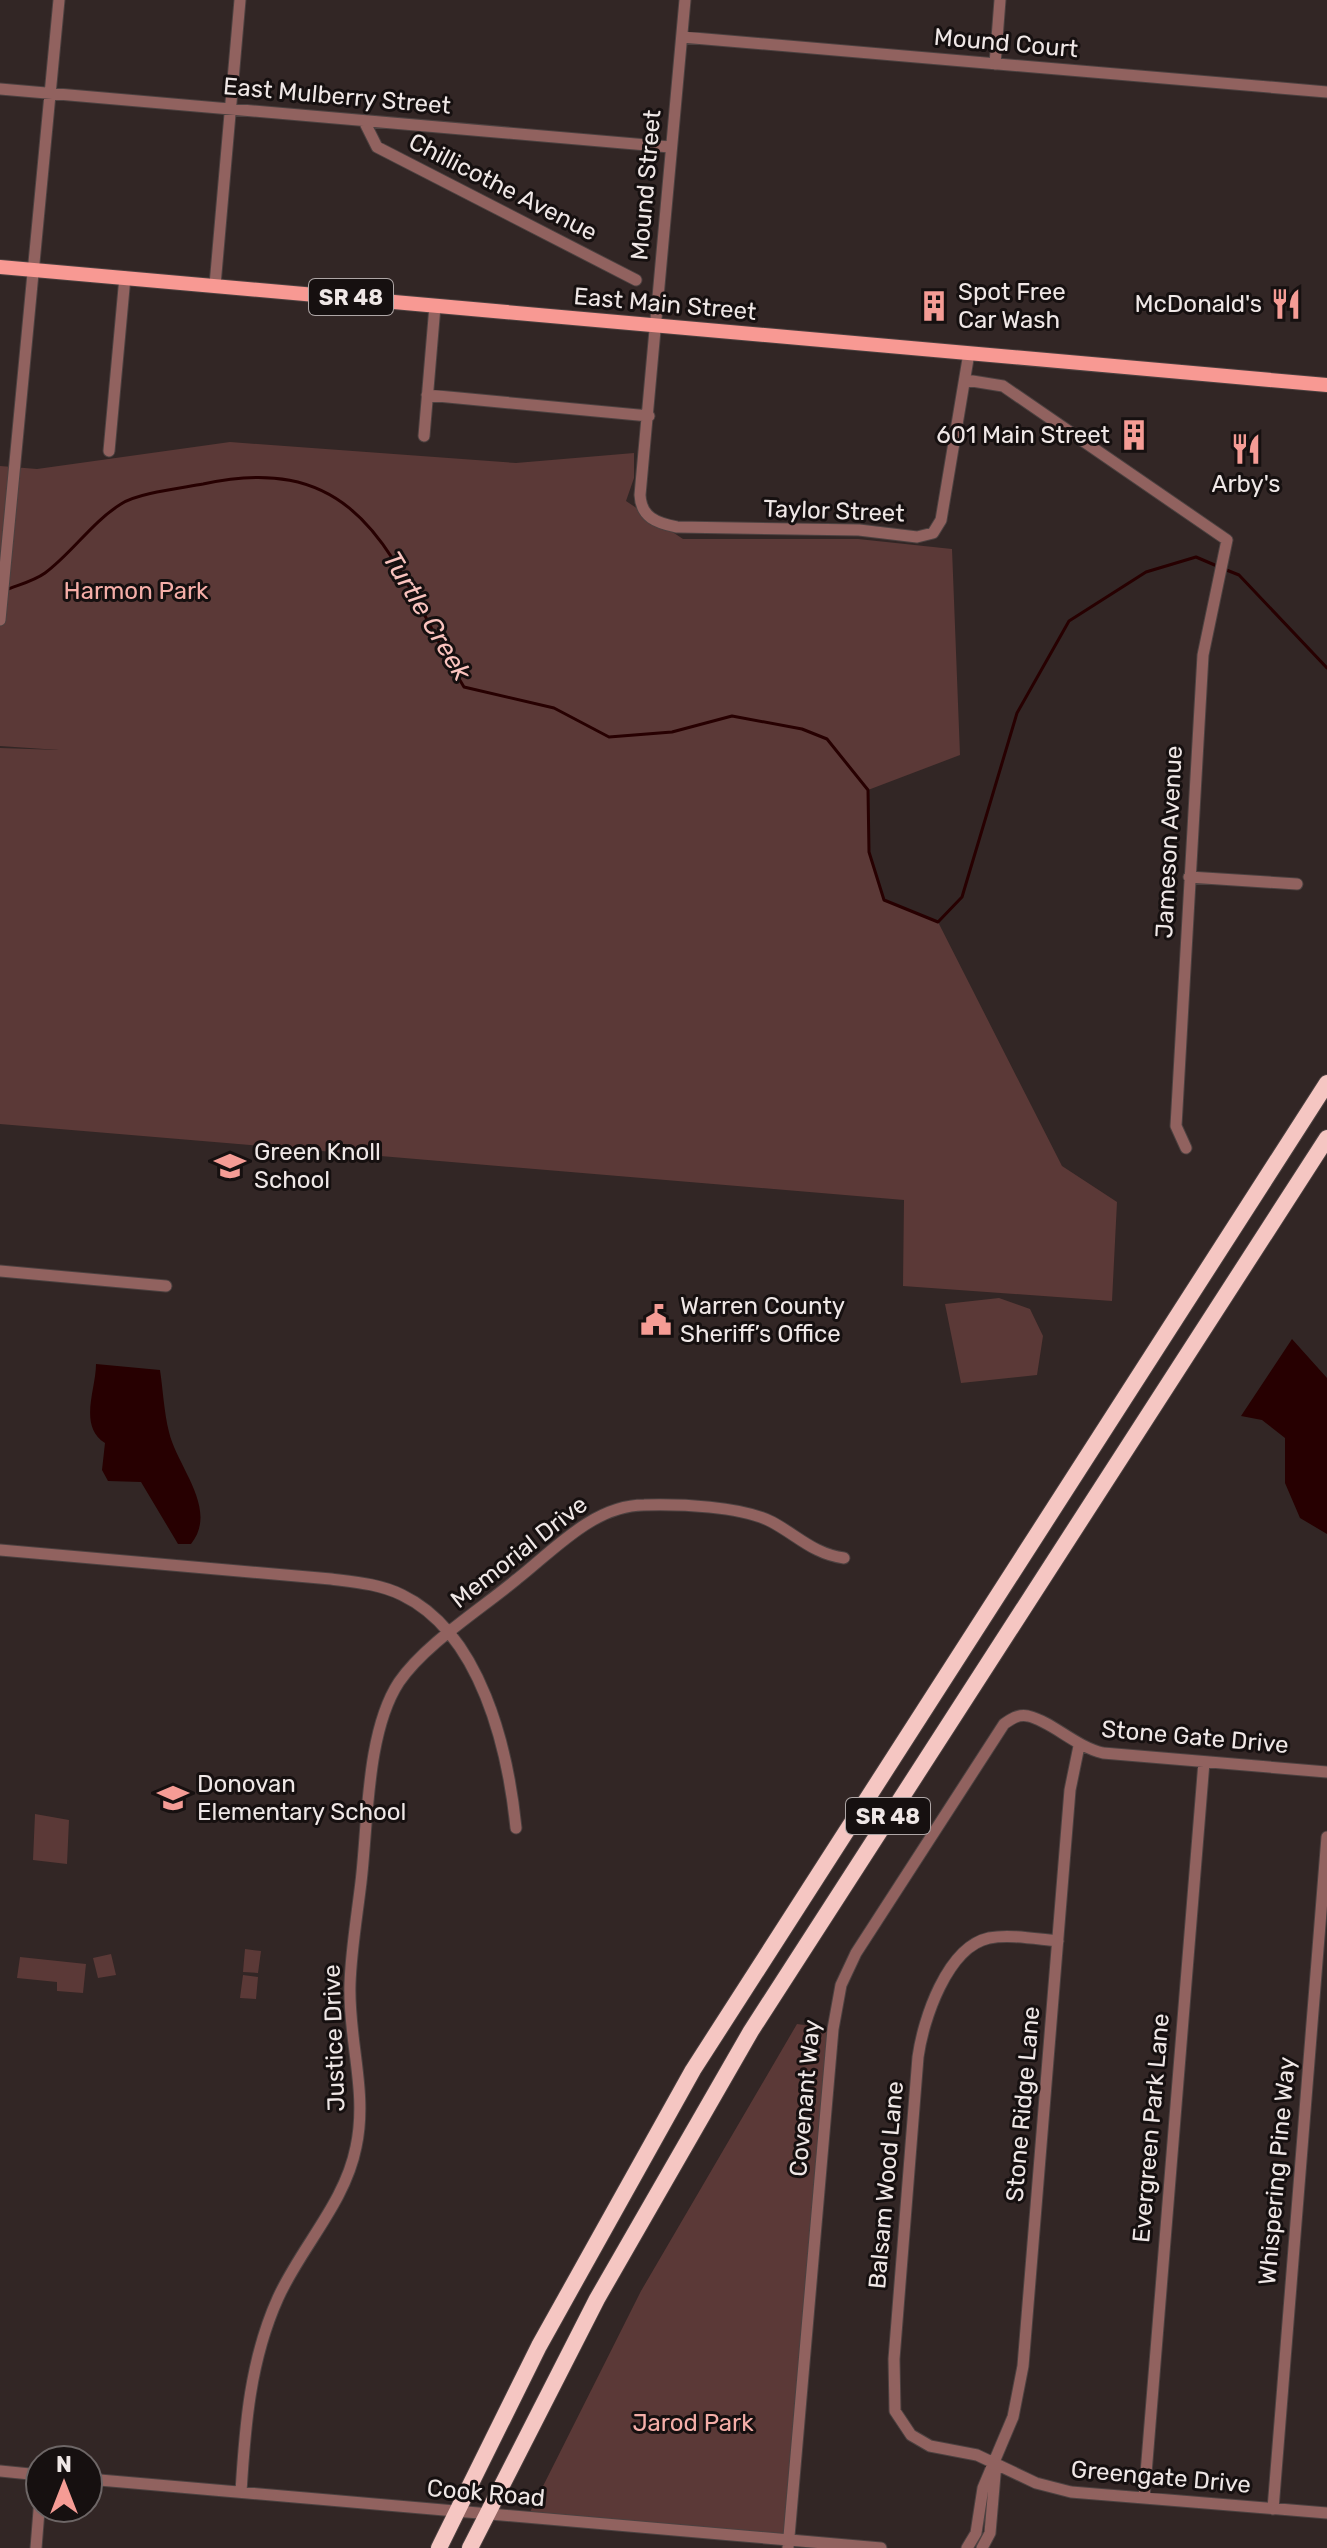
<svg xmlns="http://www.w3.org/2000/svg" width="1327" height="2548" viewBox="0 0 1327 2548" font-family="Rubik,sans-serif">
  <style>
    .green { fill: #5b3937 }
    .water { fill: #270001 }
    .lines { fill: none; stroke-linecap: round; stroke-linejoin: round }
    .stream { stroke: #270001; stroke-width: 3 }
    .minor-casing { stroke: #4c4140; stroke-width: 13 }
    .major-casing { stroke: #4c4140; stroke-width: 16 }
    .highway-casing { stroke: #4c4140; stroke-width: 18 }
    .minor { stroke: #91625f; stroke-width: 11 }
    .major { stroke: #f89993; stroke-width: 14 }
    .highway { stroke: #f5c6c2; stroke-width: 16 }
    .labels { text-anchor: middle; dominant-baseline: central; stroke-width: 6; stroke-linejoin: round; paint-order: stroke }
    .shield { fill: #161010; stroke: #aea6a6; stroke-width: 2 }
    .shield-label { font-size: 22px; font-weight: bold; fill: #efe7e6 }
    .street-label { font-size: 24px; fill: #efe7e6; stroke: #161010 }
    .poi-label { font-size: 24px; fill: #efe7e6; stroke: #161010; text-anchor: start }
    .park-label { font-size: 24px; fill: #f5aea8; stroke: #161010 }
    .water-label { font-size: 26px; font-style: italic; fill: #fac3be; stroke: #161010 }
  </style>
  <rect width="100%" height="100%" fill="#322625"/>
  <!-- green -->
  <path class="green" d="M230 442 516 463 634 453V478L626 501 683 539H858L952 549 960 755 868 790 869 852 884 900 938 922 1062 1166 1117 1202 1112 1301 903 1286 904 1200 0 1124V748L59 750 0 746V466L37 469Z
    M999 1298 1030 1309 1043 1336 1037 1375 961 1383 945 1304Z
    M35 1814 69 1820 67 1864 33 1860Z
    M245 1949 261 1951 258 1973 243 1972Z
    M111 1954 116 1975 98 1978 93 1958Z
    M20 1957 86 1964 83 1993 57 1991V1982L17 1978Z
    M243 1975 258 1977 256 1999 240 1998Z
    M797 2024 833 2029 789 2541 527 2518 641 2291Z"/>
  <!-- water -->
  <path class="water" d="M1292 1339 1327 1378V1534L1300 1518 1285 1483V1438L1262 1420 1241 1416Z
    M96 1364 160 1370C163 1390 164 1412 169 1432 177 1467 219 1509 191 1544H178L141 1482 108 1481 102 1470 105 1443C78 1426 96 1390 96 1364Z"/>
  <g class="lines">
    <!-- stream -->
    <path class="stream" d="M1224 569 1239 575 1327 668
      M6 590C18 585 34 581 45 573 72 553 92 522 121 504 137 493 182 488 203 484 371 447 395 573 464 687L554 708 609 737 672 732 732 716 802 729 827 739 868 790 869 852 884 900 938 922 962 897 1017 713 1069 621 1146 572 1196 557 1217 566"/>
    <defs>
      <path id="minor" d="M685 0 640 495C641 517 656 523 677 527L859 530 917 537 933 533 941 520 969 353
        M682 37 1327 92
        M995 64 1000 0
        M0 89 670 147
        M364 121 377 147 636 280
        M215 285 240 0
        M966 380 1003 386 1227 540 1203 655 1176 1126 1186 1148
        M427 395 649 416
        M424 436 435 306
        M109 451 125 277
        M0 620 59 0
        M1189 877 1297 884
        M0 1271 166 1286
        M0 1550 331 1579C355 1582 380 1584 402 1595 481 1633 508 1749 516 1828
        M1058 1941C1036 1939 1010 1934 989 1938 947 1947 923 2020 918 2057L894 2359 895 2411 911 2435 930 2446 977 2455 1036 2483 1071 2492 1327 2513
        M0 2471 40 2475
        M88 2479 881 2548
        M241 2492C245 2426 250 2360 278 2298 301 2247 345 2203 356 2147 368 2092 348 2040 350 1984 351 1951 357 1916 361 1882 368 1824 366 1732 399 1682 425 1644 481 1609 517 1579 554 1550 594 1505 644 1505 679 1504 741 1506 772 1522 798 1536 814 1554 844 1558
        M1144 2498 1204 1762
        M1273 2509 1327 1837
        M36 2548 40 2498
        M788 2548 833 2029 841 1985 856 1953 1004 1724C1011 1719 1018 1714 1028 1716 1053 1722 1074 1746 1103 1753L1327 1772
        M967 2548 976 2533 983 2488 1013 2417 1023 2366 1070 1790 1079 1746
        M982 2548 990 2533 996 2463"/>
      <path id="major" d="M0 267 1327 385"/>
      <path id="highway" d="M439 2548 539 2346 693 2070 1327 1083
        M470 2548 597 2299 751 2031 1327 1138"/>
    </defs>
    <!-- minor casing -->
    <use href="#minor" class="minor-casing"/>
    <!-- major casing -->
    <use href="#major" class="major-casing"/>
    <!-- highway casing -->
    <use href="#highway" class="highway-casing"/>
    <!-- minor -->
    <use href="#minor" class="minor"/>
    <!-- major -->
    <use href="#major" class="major"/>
    <!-- highway -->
    <use href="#highway" class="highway"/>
  </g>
  <!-- icons -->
  <defs>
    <symbol id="restaurant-bare" viewBox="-9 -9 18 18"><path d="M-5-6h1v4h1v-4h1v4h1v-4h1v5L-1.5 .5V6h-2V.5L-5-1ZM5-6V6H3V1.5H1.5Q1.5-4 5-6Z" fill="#f59c95" stroke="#161010" stroke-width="2.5" paint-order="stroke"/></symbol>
    <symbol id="building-bare" viewBox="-9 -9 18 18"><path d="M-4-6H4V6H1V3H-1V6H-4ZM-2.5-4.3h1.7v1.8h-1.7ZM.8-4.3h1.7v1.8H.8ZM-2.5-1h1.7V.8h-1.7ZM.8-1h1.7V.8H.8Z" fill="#f59c95" stroke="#161010" stroke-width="2.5" paint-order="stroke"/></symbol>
    <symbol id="school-bare" viewBox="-9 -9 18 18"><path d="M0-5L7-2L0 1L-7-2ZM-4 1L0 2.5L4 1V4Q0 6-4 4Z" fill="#f59c95" stroke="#161010" stroke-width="2.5" paint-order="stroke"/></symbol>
    <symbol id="civic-bare" viewBox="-9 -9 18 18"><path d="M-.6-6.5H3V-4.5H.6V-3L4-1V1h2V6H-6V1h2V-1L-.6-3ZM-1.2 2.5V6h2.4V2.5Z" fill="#f59c95" stroke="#161010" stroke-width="2.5" paint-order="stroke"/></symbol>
  </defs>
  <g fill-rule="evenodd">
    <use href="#restaurant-bare" x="1264" y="282" width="44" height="44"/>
    <use href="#building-bare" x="912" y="284" width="44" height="44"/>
    <use href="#building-bare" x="1112" y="413" width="44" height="44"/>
    <use href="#restaurant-bare" x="1224" y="427" width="44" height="44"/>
    <use href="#school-bare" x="208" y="1144" width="44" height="44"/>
    <use href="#civic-bare" x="634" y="1298" width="44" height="44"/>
    <use href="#school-bare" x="151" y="1776" width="44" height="44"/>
  </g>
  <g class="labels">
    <!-- shield labels -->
    <g class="shield">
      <rect x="309" y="279" width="84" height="36" rx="6"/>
      <rect x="846" y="1798" width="84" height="36" rx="6"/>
    </g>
    <g class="shield-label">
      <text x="351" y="297">SR 48</text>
      <text x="888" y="1816">SR 48</text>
    </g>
    <!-- street labels -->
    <g class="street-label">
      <text transform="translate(1006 43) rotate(5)">Mound Court</text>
      <text transform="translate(337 96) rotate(5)">East Mulberry Street</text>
      <text transform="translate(646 185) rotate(-85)">Mound Street</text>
      <text transform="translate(503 187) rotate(27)">Chillicothe Avenue</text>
      <text transform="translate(665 304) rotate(5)">East Main Street</text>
      <text transform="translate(834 511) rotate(2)">Taylor Street</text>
      <text transform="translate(1169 842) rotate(-87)">Jameson Avenue</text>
      <text transform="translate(519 1552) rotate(-38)">Memorial Drive</text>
      <text transform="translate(1195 1737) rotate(5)">Stone Gate Drive</text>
      <text transform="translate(334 2038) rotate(-92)">Justice Drive</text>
      <text transform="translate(805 2098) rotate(-85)">Covenant Way</text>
      <text transform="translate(1023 2104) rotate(-85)">Stone Ridge Lane</text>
      <text transform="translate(1151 2128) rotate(-85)">Evergreen Park Lane</text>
      <text transform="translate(1277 2171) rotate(-85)">Whispering Pine Way</text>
      <text transform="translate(886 2185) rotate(-85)">Balsam Wood Lane</text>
      <text transform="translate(1161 2477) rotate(5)">Greengate Drive</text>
      <text transform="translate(486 2493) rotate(5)">Cook Road</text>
    </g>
    <!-- poi labels -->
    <g class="poi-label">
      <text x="958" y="292">Spot Free<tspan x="958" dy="28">Car Wash</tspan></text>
      <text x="1262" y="304" text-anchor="end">McDonald's</text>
      <text x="1110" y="435" text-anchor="end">601 Main Street</text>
      <text x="1246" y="484" text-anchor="middle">Arby's</text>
      <text x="254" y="1152">Green Knoll<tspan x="254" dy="28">School</tspan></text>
      <text x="680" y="1306">Warren County<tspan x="680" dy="28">Sheriff’s Office</tspan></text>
      <text x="197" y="1784">Donovan<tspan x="197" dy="28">Elementary School</tspan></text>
    </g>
    <!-- park labels -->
    <g class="park-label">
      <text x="136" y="591">Harmon Park</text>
      <text x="693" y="2423">Jarod Park</text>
    </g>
    <!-- water labels -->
    <g class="water-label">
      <text transform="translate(427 616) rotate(59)">Turtle Creek</text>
    </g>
  </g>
  <!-- north arrow -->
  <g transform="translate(64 2484)"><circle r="38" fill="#161010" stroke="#6d6666" stroke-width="2"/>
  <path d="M0-6L14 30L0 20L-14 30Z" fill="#f59c95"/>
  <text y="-12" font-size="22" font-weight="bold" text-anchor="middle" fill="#efe7e6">N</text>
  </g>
</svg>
